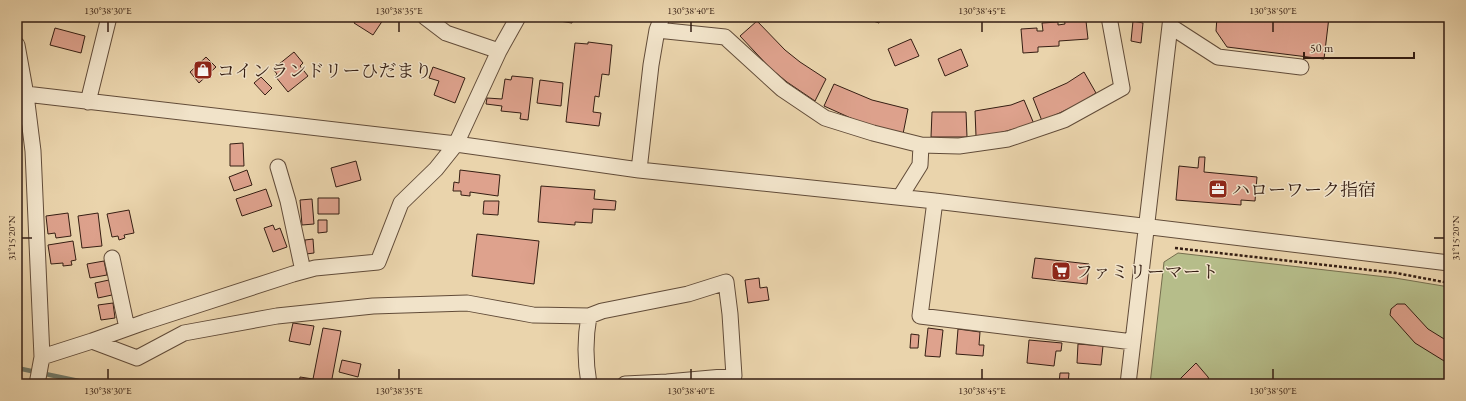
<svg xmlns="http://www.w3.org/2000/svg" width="1466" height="401" viewBox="0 0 1466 401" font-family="'EB Garamond','Noto Serif JP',serif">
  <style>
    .green { fill: #b6bd8a; stroke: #766e4e }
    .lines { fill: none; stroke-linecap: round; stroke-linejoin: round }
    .stream { stroke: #717b6b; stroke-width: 4.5 }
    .building { fill: #dea28d; stroke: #351e13 }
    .minor-casing { stroke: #624c39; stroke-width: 17 }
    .path { stroke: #351e13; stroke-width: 2.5; stroke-dasharray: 3 2; stroke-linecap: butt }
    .minor { stroke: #f1e3c9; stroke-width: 15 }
    .ticks { fill: none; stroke: #351e13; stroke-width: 1.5 }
    .labels { text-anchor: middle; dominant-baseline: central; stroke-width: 3; stroke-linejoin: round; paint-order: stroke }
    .poi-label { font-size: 18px; fill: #351e13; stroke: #f1e3c9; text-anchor: start }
    .neatline { fill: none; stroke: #351e13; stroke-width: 1.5 }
    .ticks-label { font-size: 10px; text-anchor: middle; fill: #351e13 }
  </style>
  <rect width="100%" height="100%" fill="#ead4ac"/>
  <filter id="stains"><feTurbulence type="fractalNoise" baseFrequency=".005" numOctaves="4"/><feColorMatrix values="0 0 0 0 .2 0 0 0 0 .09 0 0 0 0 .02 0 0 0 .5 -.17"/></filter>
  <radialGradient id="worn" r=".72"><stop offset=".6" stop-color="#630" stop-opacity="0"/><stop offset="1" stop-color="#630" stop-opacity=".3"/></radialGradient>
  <!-- green -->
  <path class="green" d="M1178 253 1395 278 1449 287V384H1150L1164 262Z"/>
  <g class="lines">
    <!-- stream -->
    <path class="stream" d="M17 368 93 384"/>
  </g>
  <!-- building -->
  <path class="building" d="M358 17H385L373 35 354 23Z
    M534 17H573L572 23Z
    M861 17H881L879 23Z
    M1064 17H1080V21H1086L1088 39 1059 41V46L1038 47V52L1023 53 1021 29 1037 28V31H1043L1042 23 1058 22V25L1065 24Z
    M1217 17H1329L1324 59 1227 47 1216 31Z
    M757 21 785 50 800 62 826 79 815 101 787 82 770 68 740 36Z
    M1133 21 1143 23 1141 43 1131 41Z
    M55 28 85 36 81 53 50 45Z
    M911 39 919 56 895 66 888 49Z
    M588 42 612 45 609 75 602 74 599 97 595 96 593 112 601 113 599 126 566 122 575 43 588 44Z
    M961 49 968 66 945 76 938 59Z
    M294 52 303 63 300 66 308 76 288 92 275 76 277 74 273 69Z
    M206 57 216 67 199 83 190 72Z
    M433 67 465 78 455 103 434 95 439 81 429 78Z
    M1084 72 1096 93 1077 105 1042 121 1033 98 1067 83Z
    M512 76 533 78 528 120 520 119 521 113 501 111 502 106 486 104 487 98 502 99 505 79 511 80Z
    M261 77 272 88 265 95 254 83Z
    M540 80 563 83 561 106 537 103Z
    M834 84 872 100 908 109 903 134 864 124 824 106Z
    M1024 100 1034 124 995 134 976 136 975 111 1011 105Z
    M932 112H966L967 137H931Z
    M243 143 244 166H230V144Z
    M1199 157H1205L1204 172 1257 177 1255 201 1241 200V205L1176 200 1179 166 1198 168Z
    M356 161 361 180 336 187 331 168Z
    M247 170 252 185 234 191 229 177Z
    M460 170 500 175 498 196 470 192V196L461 195V191H453L454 182 459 183Z
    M541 186 595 190 594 199 616 201 615 210 593 209 592 223 575 222V225L538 222Z
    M266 189 272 206 242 216 236 199Z
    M318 198H339V214H318Z
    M312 199 314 224 302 225 300 200Z
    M484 201H499L498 215 483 214Z
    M129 210 134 233 124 235 125 238 119 240 118 236 112 237 107 214Z
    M68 213 71 236 56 238 55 233 48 234 46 216Z
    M98 213 102 246 82 248 78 216Z
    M318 220H327V232L318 233Z
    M273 225 275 230 280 228 287 247 273 252 264 228Z
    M477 234 539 241 534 284 472 276Z
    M313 239 314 253 306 254 305 240Z
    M73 241 76 260 71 261 72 265 63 266V263L51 264 48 245Z
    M1035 258 1089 264 1087 284 1032 278Z
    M104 261 107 275 90 278 87 264Z
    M759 278 760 288 767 287 769 300 748 303 745 280Z
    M109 280 112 295 98 298 95 283Z
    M17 285H20L17 303Z
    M113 303 115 318 101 320 98 305Z
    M1397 304H1405L1428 329 1449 342V364L1415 343 1390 315 1391 309Z
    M293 323 314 326 310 345 289 341Z
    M323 328 341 331 331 384H299L300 377 313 379Z
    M928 328 943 330 940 357 925 356Z
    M958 329 980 332 979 345H984L983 356 956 354Z
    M911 334 919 335 918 348H910Z
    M1029 340 1062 343 1061 351H1056L1054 366 1027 363Z
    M1078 344 1103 346 1101 365 1077 363Z
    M342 360 361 364 358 377 339 372Z
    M1196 363 1208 377 1211 384H1177L1176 383Z
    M1060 373H1069L1068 384H1059Z"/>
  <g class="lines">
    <defs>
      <path id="minor" d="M425 17 446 33 499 51
        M1170 26 1218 57 1301 67
        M657 30 725 37 782 89 825 118 873 133 921 145 959 146 1008 139 1064 120 1122 88 1109 17
        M17 45 26 95 33 151 42 357 37 384
        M17 93 456 144 639 170 935 201 1449 263
        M88 102 109 17
        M278 167 288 201 303 271
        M639 170 651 65 657 30 662 17
        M900 197 920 165 921 145
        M935 201 920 316 1133 342
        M112 258 127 328
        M92 341 137 358 184 333 277 316 373 306 467 303 533 315 589 316
        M42 357 92 341 145 322 293 274 315 268 378 262 401 203 436 169 456 144 499 51 518 17
        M589 384C585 361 585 338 589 316L602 311 688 294 726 282 730 314 734 376 667 382 625 384
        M1128 384 1171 17"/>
    </defs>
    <!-- minor casing -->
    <use href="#minor" class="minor-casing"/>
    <!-- path -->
    <path class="path" d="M1175 248 1396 273 1449 283"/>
    <!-- minor -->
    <use href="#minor" class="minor"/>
  </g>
  <!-- ticks -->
  <path class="ticks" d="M108 22V32M399 22V32M691 22V32M982 22V32M1273 22V32M22 238H32M1434 238H1444M108 369V379M399 369V379M691 369V379M982 369V379M1273 369V379"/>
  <!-- icons -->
  <defs>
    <symbol id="shop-square" viewBox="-11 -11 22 22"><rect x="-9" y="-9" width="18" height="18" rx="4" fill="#8f2418" stroke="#f1e3c9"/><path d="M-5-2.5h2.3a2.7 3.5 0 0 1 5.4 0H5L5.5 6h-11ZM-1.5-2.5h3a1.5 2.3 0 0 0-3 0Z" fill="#fff"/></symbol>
    <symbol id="office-square" viewBox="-11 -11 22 22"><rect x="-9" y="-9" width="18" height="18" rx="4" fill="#8f2418" stroke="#f1e3c9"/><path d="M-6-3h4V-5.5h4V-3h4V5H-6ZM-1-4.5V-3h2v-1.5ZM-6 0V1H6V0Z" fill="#fff"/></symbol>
    <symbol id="supermarket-square" viewBox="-11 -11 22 22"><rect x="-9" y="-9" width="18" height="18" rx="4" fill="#8f2418" stroke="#f1e3c9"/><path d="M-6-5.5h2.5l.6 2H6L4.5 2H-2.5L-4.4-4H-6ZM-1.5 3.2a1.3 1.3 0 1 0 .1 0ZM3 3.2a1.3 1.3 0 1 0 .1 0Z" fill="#fff"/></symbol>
  </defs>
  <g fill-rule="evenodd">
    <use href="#shop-square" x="192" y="59" width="22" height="22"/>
    <use href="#office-square" x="1207" y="178" width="22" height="22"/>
    <use href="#supermarket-square" x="1050" y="260" width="22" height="22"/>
  </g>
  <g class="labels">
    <!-- poi labels -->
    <g class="poi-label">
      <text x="217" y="70">コインランドリーひだまり</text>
      <text x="1232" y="189">ハローワーク指宿</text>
      <text x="1075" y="271">ファミリーマート</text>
    </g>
  </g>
  <!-- margin -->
  <rect width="1466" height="401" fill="none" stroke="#ead4ac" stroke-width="44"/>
  <!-- scale -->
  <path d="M1304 52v6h110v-6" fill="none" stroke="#351e13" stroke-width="2"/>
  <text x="1310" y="52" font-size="12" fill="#351e13" stroke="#f1e3c9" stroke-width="3" paint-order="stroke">50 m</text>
  <rect x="22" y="22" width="1422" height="357" class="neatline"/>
  <g class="ticks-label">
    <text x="108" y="14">130°38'30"E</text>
    <text x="399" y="14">130°38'35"E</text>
    <text x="691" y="14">130°38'40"E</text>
    <text x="982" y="14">130°38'45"E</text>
    <text x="1273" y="14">130°38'50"E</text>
    <text transform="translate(11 238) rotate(-90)" y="4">31°15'20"N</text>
    <text transform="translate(1455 238) rotate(-90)" y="4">31°15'20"N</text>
    <text x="108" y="394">130°38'30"E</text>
    <text x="399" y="394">130°38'35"E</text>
    <text x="691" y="394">130°38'40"E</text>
    <text x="982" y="394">130°38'45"E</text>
    <text x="1273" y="394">130°38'50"E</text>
  </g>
  <rect width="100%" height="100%" filter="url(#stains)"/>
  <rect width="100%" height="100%" fill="url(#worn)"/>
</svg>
